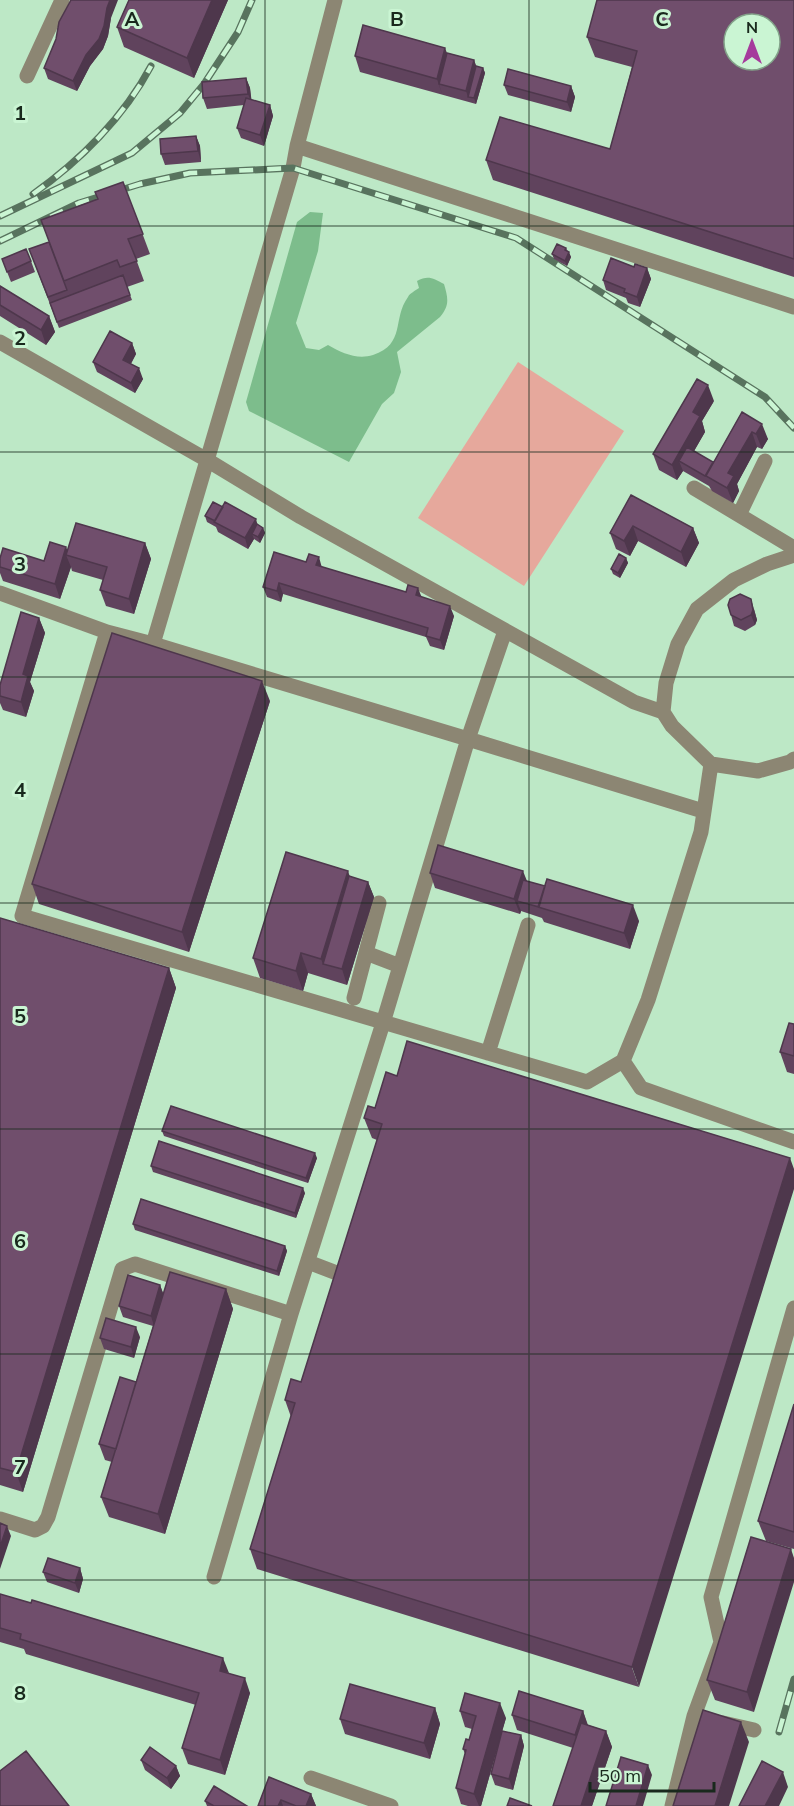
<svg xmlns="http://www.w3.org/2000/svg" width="794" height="1806" viewBox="0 0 794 1806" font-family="Mulish,sans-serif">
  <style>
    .green { fill: #e6a89c }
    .water { fill: #7dbd8c }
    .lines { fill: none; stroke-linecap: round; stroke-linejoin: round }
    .minor { stroke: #8c8673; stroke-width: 15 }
    .rail-casing { stroke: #58735e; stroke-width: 7 }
    .rail { stroke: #caf5d3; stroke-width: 4.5; stroke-dasharray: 14; stroke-linecap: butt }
    .wall { fill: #60435d }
    .shaded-wall { fill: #4e374c }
    .building { fill: #704e6c; stroke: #4e374c; stroke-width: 1.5; fill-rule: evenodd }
    .grid { fill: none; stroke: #19291d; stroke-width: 1.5; stroke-opacity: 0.55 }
    .grid-label { font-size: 20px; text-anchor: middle; font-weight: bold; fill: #19291d; stroke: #caf5d3; stroke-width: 6; stroke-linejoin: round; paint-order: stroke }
  </style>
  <rect width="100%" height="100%" fill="#bde8c6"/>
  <!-- green -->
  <path class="green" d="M518 362 624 431 524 586 418 518Z"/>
  <!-- water -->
  <path class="water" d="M310 212 323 213 318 251 296 323 306 348 319 350 328 345C342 353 357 360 373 355 406 344 392 319 408 297 410 293 415 291 419 288L417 281C428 275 433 278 444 284 448 298 450 305 440 317L397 352 401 372 394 393 382 404 349 462 249 411 246 402 297 222Z"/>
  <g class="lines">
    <!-- minor -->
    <path class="minor" d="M27 76 62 0
      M297 146 335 0
      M0 342 207 460 301 517 634 702 663 712
      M694 488 794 548
      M739 515 765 461
      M794 555 767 564 734 580 697 609 678 644 666 683 663 712 672 726 711 764 758 771 790 762 794 759
      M0 593 107 632 153 644 468 739 383 1023 291 1314 214 1577
      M505 631 468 739 703 811
      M107 632 22 916 587 1082 623 1061 648 1000 701 832 711 764
      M153 644 293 168 297 146 794 307
      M366 953 400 966
      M354 998 379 903
      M488 1053 528 925
      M623 1061 641 1088 794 1142
      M308 1262 342 1275
      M0 1519 35 1530 43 1526 48 1517 122 1269 135 1264 291 1314
      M723 1723 754 1730
      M311 1778 391 1806
      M672 1806 694 1716 721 1642 711 1597 794 1308"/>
    <defs>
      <path id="rail" d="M33 194C80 161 124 117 151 66
        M0 216 132 153 180 113 204 84 238 32 252 0
        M0 241 79 203 140 184 190 173 293 168 516 238 765 397 794 428
        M779 1732 794 1679"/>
    </defs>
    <!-- rail casing -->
    <use href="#rail" class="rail-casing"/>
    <!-- rail -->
    <use href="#rail" class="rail"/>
  </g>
  <!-- wall -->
  <path class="wall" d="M129 0H228L194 78 124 47 117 27Z
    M794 0V277L493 180 486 160 610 149 632 67 595 57 587 37Z
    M111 18 108 36 103 49 90 66 77 91 48 79 44 68Z
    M447 53 474 60 476 66 483 68 485 73 476 104 360 72 355 56Z
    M246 78 250 88 251 100 270 105 273 116 264 146 241 138 237 128 244 105 207 109 203 98Z
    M504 85 571 86 575 97 571 112 508 95Z
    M196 136 200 146 201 162 165 165 161 154Z
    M123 182 150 254 136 259 144 281 127 287 132 300 59 328 29 249 49 242 98 199Z
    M566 248 571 257 567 266 554 259 552 254Z
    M2 259 31 261 35 272 11 282Z
    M634 267 647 268 651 279 640 307 628 303 626 298 606 290 603 280Z
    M0 286 49 316 55 332 46 345 0 316Z
    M132 343 136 354 131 364 143 379 135 393 97 372 93 362Z
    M714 401 702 421 705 432 694 451 713 463 742 412 768 439 762 449 757 447 737 484 739 491 733 503 712 491 709 486 683 471 677 480 659 470 653 454Z
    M631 495 693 528 699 543 686 567 638 541 630 556 616 549 610 533Z
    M205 516 257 524 263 528 265 533 260 543 254 539 248 549 218 532 216 527 207 522Z
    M145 543 151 559 134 614 106 606 100 590 103 580 72 571 71 567 60 599 3 581 0 573V558L44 561 68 551Z
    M626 558 628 563 620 578 613 574 611 569Z
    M322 567 421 597 454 616 444 650 430 646 426 637 283 594 281 602 267 597 263 587Z
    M754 609 757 620 755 625 745 631 734 626 731 615Z
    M39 618 45 633 30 682 34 691 26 717 3 710 0 703V685Z
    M270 701 189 952 39 904 32 884Z
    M430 873 527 881 639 921 630 949 544 922 542 918 521 911 520 914 435 888Z
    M368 882 374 897 347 985 308 973 303 991 260 978 253 958Z
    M0 918 169 968 176 988 23 1492 0 1485Z
    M794 1024V1074L787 1072 780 1052Z
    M407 1041 639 1687 257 1569 250 1549 291 1417 285 1400 301 1382 377 1140 372 1138 364 1118 375 1108 397 1076Z
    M162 1131 317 1158 308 1183 164 1136Z
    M151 1166 305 1193 296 1218 153 1172Z
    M133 1224 285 1246 287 1251 279 1276 135 1230Z
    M160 1285 163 1293 226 1289 233 1309 165 1534 109 1517 101 1497 112 1462 105 1460 99 1444 136 1382 153 1326 123 1317 119 1306Z
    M140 1337 134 1358 104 1349 100 1338Z
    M794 1404V1549L766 1541 758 1521Z
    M751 1537 754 1712 715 1700 707 1680Z
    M80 1568 83 1579 79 1593 47 1582 43 1572Z
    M0 1594 229 1673 250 1693 225 1775 188 1764 182 1748 196 1705 26 1654 24 1649 0 1642Z
    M435 1708 440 1724 430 1759 345 1734 340 1719Z
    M460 1711 506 1718 502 1731 521 1735 524 1746 513 1790 495 1785 491 1774 501 1735 481 1806H468L461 1804 456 1788 465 1754 463 1749 469 1740 472 1729 465 1727Z
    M583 1711 588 1725 606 1731 612 1747 592 1806H553L573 1748 517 1730 512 1715Z
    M141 1760 176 1766 180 1776 171 1789 145 1770Z
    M269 1777 311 1794 316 1806H258Z
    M205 1801 247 1806H207Z"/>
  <!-- shaded-wall -->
  <path class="shaded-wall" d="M110 0H118L111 18 108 36 103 49 90 66 77 91 73 81Z
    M212 0H228L194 78 187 58Z
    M445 48 451 63 439 84 442 94 437 79Z
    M474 60 478 71 468 97 466 91Z
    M483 68 485 73 476 104 474 98Z
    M246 78 250 88 252 104 248 94Z
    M571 86 575 97 571 112 567 102Z
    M270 105 273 116 264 146 260 135Z
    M196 136 200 146 201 162 198 151Z
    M569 252 571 257 567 266 565 261Z
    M647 268 651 279 640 307 637 297Z
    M49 316 55 332 46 345 41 330Z
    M132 343 136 354 127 370 123 360Z
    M139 368 143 379 135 393 131 383Z
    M708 385 714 401 702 421 705 432 686 465 679 461 683 471 677 480 672 465 693 412Z
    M762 424 768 439 762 449 756 434Z
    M752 432 757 447 737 484 739 491 733 503 727 488 728 473Z
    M256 519 259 530 252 534 254 539 248 549 245 538Z
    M633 526 638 541 630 556 624 541Z
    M263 528 265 533 260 543 258 537Z
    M693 528 699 543 686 567 681 552Z
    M145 543 151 559 134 614 129 599Z
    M66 547 70 556 66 555 71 567 60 599 55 584Z
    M319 557 322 568 316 565Z
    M626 558 628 563 620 578 618 573Z
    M279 583 283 594 281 602 277 591Z
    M418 588 422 598 416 595Z
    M751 599 757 620 755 625 751 615Z
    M450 606 454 616 444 650 440 640Z
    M39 618 45 633 30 682 34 691 26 717 21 702 23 674Z
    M262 681 270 701 189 952 182 932Z
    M348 871 355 892 323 964 321 959Z
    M523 871 529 886 517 901 521 911 520 914 514 899Z
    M368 882 374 897 347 985 342 969Z
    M633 905 639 921 630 949 624 933Z
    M301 953 308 973 303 991 296 971Z
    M169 968 176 988 23 1492 16 1472Z
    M315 1153 317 1158 308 1183 306 1178Z
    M790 1158 794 1169V1189L639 1687 632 1667Z
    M303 1188 305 1193 296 1218 295 1213Z
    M285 1246 287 1251 279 1276 277 1271Z
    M160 1285 164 1296 154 1326 151 1316Z
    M226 1289 233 1309 165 1534 158 1514Z
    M136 1327 140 1337 134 1358 131 1347Z
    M7 1526 11 1536 0 1569V1547Z
    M791 1549 794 1558V1582L754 1712 747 1692Z
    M80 1568 83 1579 79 1593 75 1583Z
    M223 1658 229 1673 220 1671Z
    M245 1678 250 1693 225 1775 220 1760Z
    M500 1703 506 1718 481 1806H479L474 1794Z
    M435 1708 440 1724 430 1759 424 1743Z
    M583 1711 588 1727 581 1751 575 1735Z
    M741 1722 749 1742 729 1806H715Z
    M606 1731 612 1747 592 1806H581Z
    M521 1735 524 1746 513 1790 509 1779Z
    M648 1765 652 1775 643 1806H636Z
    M176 1766 180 1776 171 1789 167 1778Z
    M783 1772 788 1787 779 1806H765Z
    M311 1794 316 1806H306Z
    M281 1800 283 1806H278Z"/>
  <!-- building -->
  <path class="building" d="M71 0H110L107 8 104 26 99 39 86 55 73 81 44 68 56 39 59 22Z
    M129 0H212L187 58 117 27Z
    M597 0H794V259L486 160 500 117 610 149 637 51 587 37ZM734 24H770V60H734Z
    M363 25 445 48 437 79 355 56Z
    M447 53 474 60 466 91 439 84Z
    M476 66 483 68 474 98 468 97Z
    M508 69 571 86 567 102 504 85Z
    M246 78 248 94 203 98 202 82Z
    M246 98 270 105 260 135 237 128Z
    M196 136 198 151 161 154 160 139Z
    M123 182 143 234 128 239 137 261 120 267 117 260 64 281 41 220 98 199 95 192Z
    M49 242 67 290 48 297 29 249Z
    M557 244 566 248 565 250 569 252 565 261 552 254Z
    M26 249 31 261 7 272 2 259Z
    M611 258 634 267 635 264 647 268 637 297 624 292 625 289 603 280Z
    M123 275 130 295 57 322 50 303Z
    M0 286 49 316 41 330 0 305Z
    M110 331 132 343 123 360 139 368 131 383 93 362Z
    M697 379 708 385 693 412 700 416 672 465 653 454Z
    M742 412 762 424 756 434 752 432 728 473 734 476 727 488 706 476Z
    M687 447 713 462 705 476 679 461Z
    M631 495 693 528 681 552 633 526 624 541 610 533Z
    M213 502 223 507 215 521 205 516Z
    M225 502 256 519 245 538 214 522Z
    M76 523 145 543 129 599 100 590 107 567 66 555Z
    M257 524 263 528 258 537 252 534Z
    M50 542 66 547 55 584 0 567V558L3 548 44 561Z
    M274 552 306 562 309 554 319 557 316 565 406 592 408 585 418 588 416 595 450 606 440 640 426 636 428 628 279 583 277 591 263 587Z
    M619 554 626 558 618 573 611 569Z
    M740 594 751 599 753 610 751 615 741 620 731 615 728 605 730 599Z
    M21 612 39 618 23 674 28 676 21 702 0 696V685Z
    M112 633 262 681 182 932 32 884Z
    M438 845 523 871 514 899 430 873Z
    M286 852 348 871 321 959 301 953 296 971 253 958Z
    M349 876 368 882 342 969 323 964Z
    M547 879 633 905 624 933 538 907Z
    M523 880 545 886 539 907 517 901Z
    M0 918 169 968 16 1472 0 1468Z
    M789 1023 794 1024V1056L780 1052Z
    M407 1041 790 1158 632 1667 250 1549 295 1403 285 1400 291 1379 301 1382 382 1124 364 1118 368 1106 375 1108 386 1072 397 1076Z
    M171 1106 315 1153 306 1178 162 1131Z
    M159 1141 303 1188 295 1213 151 1166Z
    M141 1199 285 1246 277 1271 133 1224Z
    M170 1272 226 1289 158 1514 101 1497Z
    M128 1275 160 1285 151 1316 119 1306Z
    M106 1318 136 1327 131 1347 100 1338Z
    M120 1377 136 1382 116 1449 99 1444Z
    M794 1404V1532L758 1521Z
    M0 1523 7 1526 0 1547Z
    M751 1537 791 1549 747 1692 707 1680Z
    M48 1558 80 1568 75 1583 43 1572Z
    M0 1594 31 1603 32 1600 223 1658 220 1671 245 1678 220 1760 182 1748 199 1693 20 1639 21 1634 0 1628Z
    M350 1684 435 1708 424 1743 340 1719Z
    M519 1691 583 1711 575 1735 512 1715Z
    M465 1693 500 1703 474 1794 456 1788 466 1750 463 1749 466 1739 469 1740 476 1716 460 1711Z
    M703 1710 741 1722 715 1806H673Z
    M581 1723 606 1731 581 1806H553Z
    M502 1731 521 1735 509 1779 491 1774Z
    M150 1747 176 1766 167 1778 141 1760Z
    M26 1751 69 1806H0V1771Z
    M621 1757 648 1765 636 1806H606Z
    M762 1761 783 1772 765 1806H739Z
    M269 1777 311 1794 306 1806H296L281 1800 278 1806H258Z
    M214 1786 247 1806H214L205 1801Z
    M510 1798 532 1806H507Z"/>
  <!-- grid -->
  <path class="grid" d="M265 0V1806M529 0V1806M0 226H794M0 452H794M0 677H794M0 903H794M0 1129H794M0 1354H794M0 1580H794"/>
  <g class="grid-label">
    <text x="132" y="26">A</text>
    <text x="397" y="26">B</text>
    <text x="662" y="26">C</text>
    <text x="20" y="120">1</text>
    <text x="20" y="345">2</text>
    <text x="20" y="571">3</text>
    <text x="20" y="797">4</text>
    <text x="20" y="1023">5</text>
    <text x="20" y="1248">6</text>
    <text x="20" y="1474">7</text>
    <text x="20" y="1700">8</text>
  </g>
  <!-- north arrow -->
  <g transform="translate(752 42)"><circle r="28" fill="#caf5d3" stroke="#83a38a" stroke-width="1.5"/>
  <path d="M0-4.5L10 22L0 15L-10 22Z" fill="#a53b9c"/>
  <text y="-9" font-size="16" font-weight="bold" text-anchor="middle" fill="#19291d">N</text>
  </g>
  <!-- scale -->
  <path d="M590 1782v9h124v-9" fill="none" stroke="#19291d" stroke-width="3"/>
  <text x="599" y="1782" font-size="18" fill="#19291d" stroke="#caf5d3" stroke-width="4.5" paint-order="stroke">50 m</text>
</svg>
